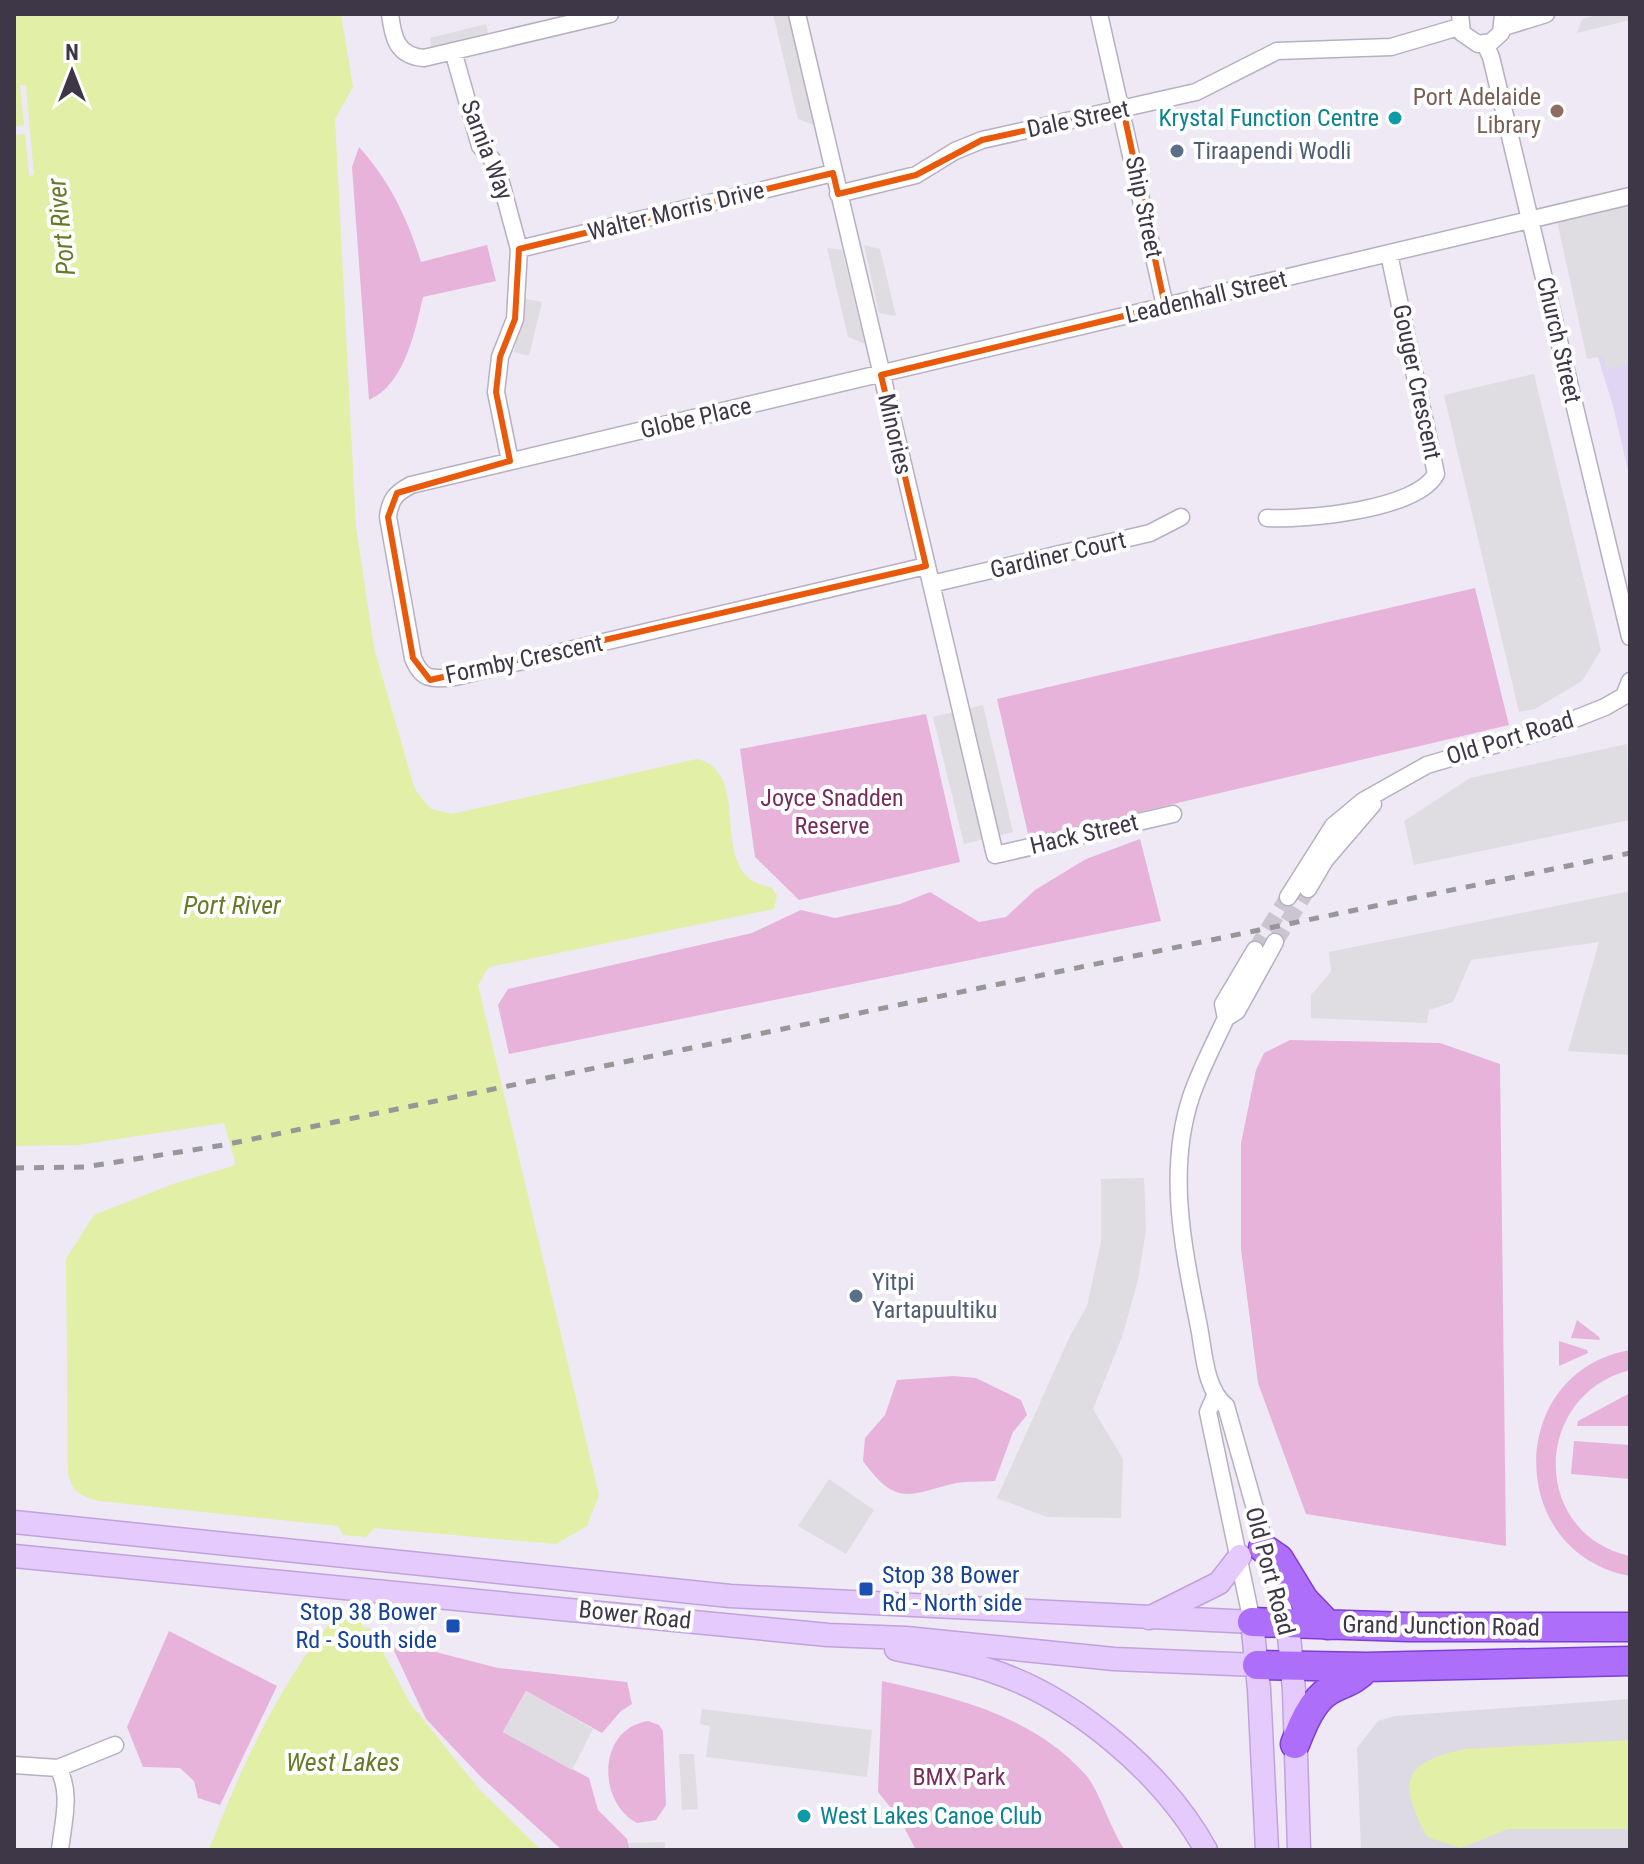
<svg xmlns="http://www.w3.org/2000/svg" width="1644" height="1864" viewBox="0 0 1644 1864" font-family="'Roboto Condensed',sans-serif">
  <style>
    .commercial { fill: #e0d5f5 }
    .industrial { fill: #dddae3 }
    .green { fill: #e7b3db }
    .parking { fill: #dfdde2 }
    .water { fill: #e1efa7 }
    .pier { fill: #eee9f4 }
    .lines { fill: none; stroke-linecap: round; stroke-linejoin: round }
    .street-tunnel { stroke: #cbc5d1; stroke-width: 16; stroke-dasharray: 16 8; stroke-linecap: butt }
    .street-casing { stroke: #b7afc2; stroke-width: 19 }
    .secondary-casing { stroke: #c2a2de; stroke-width: 25 }
    .highway-casing { stroke: #7e3dd9; stroke-width: 31 }
    .street { stroke: #fff; stroke-width: 16 }
    .secondary { stroke: #e5cafd; stroke-width: 22 }
    .highway { stroke: #ad6efa; stroke-width: 28 }
    .rail { stroke: #979797; stroke-width: 5; stroke-dasharray: 10 10; stroke-linecap: butt }
    .marked { fill: none; stroke: #e8590c; stroke-width: 6; stroke-linejoin: round }
    .education-dot { fill: #8d6e63; stroke: #fff; stroke-width: 3 }
    .culture-dot { fill: #0f9aa8; stroke: #fff; stroke-width: 3 }
    .service-dot { fill: #5c6f8a; stroke: #fff; stroke-width: 3 }
    .transit-dot { fill: #1a4fb4; stroke: #fff; stroke-width: 3 }
    .labels { text-anchor: middle; dominant-baseline: central; stroke-width: 8; stroke-linejoin: round; paint-order: stroke }
    .education-label { font-size: 24px; fill: #785e54; stroke: #fff; text-anchor: end }
    .culture-label { font-size: 24px; fill: #0d838f; stroke: #fff; text-anchor: end }
    .street-label { font-size: 24px; fill: #3e3747; stroke: #fff }
    .service-label { font-size: 24px; fill: #4e5e75; stroke: #fff; text-anchor: start }
    .park-label { font-size: 24px; fill: #782c59; stroke: #fff }
    .transit-label { font-size: 24px; fill: #164399; stroke: #fff; text-anchor: start }
    .water-label { font-size: 26px; font-style: italic; fill: #687927; stroke: #fff }
  </style>
  <rect width="100%" height="100%" fill="#eee9f4"/>
  <!-- commercial -->
  <path class="commercial" d="M1630 216V479L1613 406 1560 233Z"/>
  <!-- industrial -->
  <path class="industrial" d="M1630 1699V1850H1361L1357 1748 1378 1721 1395 1716Z"/>
  <!-- green -->
  <path class="green" d="M359 147C389 180 408 219 421 262L487 245 496 281 423 297C415 331 405 384 369 400L352 167Z
    M1475 588 1509 725 1029 838 997 699Z
    M926 714 960 862 799 900 755 857 740 749Z
    M1140 839 1161 921 509 1054 498 1005 508 989 752 933 801 910 835 918 900 904 930 892 979 922 1006 917 1035 890 1086 859Z
    M1290 1040 1440 1043 1500 1064 1506 1546 1306 1514 1258 1383 1241 1249V1143L1256 1070 1264 1053Z
    M1577 1320 1599 1337 1600 1340 1571 1338Z
    M1559 1341 1587 1350 1588 1353 1559 1366Z
    M1630 1350V1370C1532 1395 1530 1534 1630 1556V1576C1505 1553 1505 1372 1630 1350Z
    M953 1376 976 1378 1021 1400 1027 1415 1013 1432 995 1481C982 1482 968 1481 956 1483 907 1495 897 1507 863 1461L865 1438 885 1415 897 1380Z
    M1630 1393V1426H1577L1578 1421Z
    M1574 1441 1630 1445V1479L1571 1474Z
    M169 1631 277 1686 220 1805 198 1798 194 1781 180 1768 143 1767 127 1727Z
    M389 1640 498 1668 627 1682 632 1704 621 1711 602 1733 526 1691 503 1732 589 1778 598 1810 627 1839 630 1850H562L481 1777 426 1719Z
    M882 1681C957 1698 1031 1715 1085 1774 1099 1789 1110 1829 1125 1850H916L899 1818 878 1792Z
    M648 1721 659 1725 663 1731 666 1805 656 1820 637 1823C597 1802 597 1729 648 1721Z"/>
  <!-- parking -->
  <path class="parking" d="M773 14 789 16 814 125 798 119Z
    M1601 14H1630V20L1577 33 1582 19Z
    M486 24 489 36 432 50 430 38Z
    M1630 189V364L1607 370 1603 356 1587 359 1554 207Z
    M864 245 880 249 896 316 879 313Z
    M827 248 842 250 865 344 848 337Z
    M526 299 542 302 529 356 514 352Z
    M1534 374 1601 650 1582 681 1535 709 1519 712 1444 395Z
    M983 705 1013 832 964 844 933 717Z
    M1627 744 1630 820 1414 865 1404 821 1470 778Z
    M1630 891V1055L1568 1051 1599 942 1471 960 1453 1002 1429 1010 1427 1023 1311 1018V995L1331 972 1329 952Z
    M1144 1178 1146 1230 1138 1280 1122 1337 1093 1409 1123 1459 1121 1518 1047 1517 997 1498 1070 1336 1087 1306 1101 1242V1179Z
    M829 1479 874 1510 846 1554 798 1526Z
    M526 1691 593 1729 572 1770 503 1732Z
    M702 1709 872 1730 867 1777 706 1757 710 1726 700 1724Z
    M679 1754H694L698 1809 682 1810Z
    M665 1842V1850H630L629 1843Z"/>
  <!-- water -->
  <path class="water" d="M14 14H341L353 87 335 119 356 527 374 648 415 790 431 809 452 814 697 759C757 773 702 877 771 887L777 895 774 909 489 967 478 985 599 1495 587 1526 556 1544 374 1528 366 1537 343 1535 338 1526 99 1501C81 1496 72 1492 68 1473L66 1259 94 1215 173 1184 236 1165 224 1123 78 1145 14 1146Z
    M336 1615 358 1616 363 1627 370 1628 410 1703 479 1789 541 1850H209C242 1765 279 1684 336 1615Z
    M1630 1740V1829H1508L1461 1848 1427 1837C1399 1783 1400 1763 1465 1749Z"/>
  <!-- pier -->
  <path class="pier" d="M20 85H26L34 175 29 176 25 134 14 135V127L24 125Z"/>
  <g class="lines">
    <!-- street-tunnel -->
    <path class="street-tunnel" d="M1275 942 1308 889
      M1255 950 1288 897"/>
    <defs>
      <path id="street" d="M390 14C393 38 397 56 424 58L610 14
        M797 14 995 855 1173 814
        M1099 14 1165 306
        M1460 14 1462 33 1478 44 1491 42 1501 33 1503 14
        M1504 27 1546 14
        M1485 44 1491 57 1630 637
        M453 51 480 146 496 164 519 249 515 319 500 357 496 392 510 461
        M838 194 916 175 955 151 982 140 1196 92 1277 51 1391 47 1459 27
        M519 249 833 173
        M1267 518C1305 520 1417 510 1436 474L1389 254
        M926 566 455 677C432 679 422 681 413 658L388 517C390 499 396 493 411 485L1630 196
        M931 584 1150 533 1181 517
        M1308 889 1325 860 1373 804
        M1288 897 1333 826 1363 801 1427 765 1552 728 1605 707 1624 696 1630 681
        M1275 942 1237 1011 1226 1018C1214 1044 1200 1070 1191 1097 1166 1173 1184 1251 1199 1327 1204 1353 1205 1389 1226 1406L1288 1625
        M1226 1018 1223 1004 1255 950
        M1215 1396 1208 1412 1252 1622
        M14 1765 58 1768 115 1745
        M58 1768C72 1793 63 1822 60 1850"/>
      <path id="secondary" d="M14 1522 730 1596 1252 1622 1259 1689 1267 1850
        M14 1556 828 1635 906 1638 1114 1659 1257 1665
        M1149 1618 1219 1583 1240 1556
        M1288 1625 1294 1690 1299 1850
        M896 1649C927 1656 962 1660 992 1671 1075 1698 1164 1774 1206 1850"/>
      <path id="highway" d="M1263 1548 1279 1559 1304 1600 1328 1625
        M1252 1622 1408 1627H1630
        M1257 1665 1367 1667 1630 1661
        M1295 1744C1302 1726 1312 1700 1330 1690 1345 1682 1355 1681 1367 1667"/>
    </defs>
    <!-- street casing -->
    <use href="#street" class="street-casing"/>
    <!-- secondary casing -->
    <use href="#secondary" class="secondary-casing"/>
    <!-- highway casing -->
    <use href="#highway" class="highway-casing"/>
    <!-- street -->
    <use href="#street" class="street"/>
    <!-- secondary -->
    <use href="#secondary" class="secondary"/>
    <!-- highway -->
    <use href="#highway" class="highway"/>
    <!-- rail -->
    <path class="rail" d="M14 1168 85 1167 224 1145 1630 853"/>
  </g>
  <!-- marked area -->
  <path class="marked" d="M1123 109 1165 306 881 375 926 566 430 680 413 658 388 517 397 493 510 461 496 392 500 357 515 319 519 249 833 173 838 194 916 175 982 140Z"/>
  <!-- markers -->
  <circle class="education-dot" cx="1557" cy="111" r="8"/>
  <g class="culture-dot">
    <circle cx="1395" cy="118" r="8"/>
    <circle cx="804" cy="1816" r="8"/>
  </g>
  <g class="service-dot">
    <circle cx="1177" cy="151" r="8"/>
    <circle cx="856" cy="1296" r="8"/>
  </g>
  <g class="transit-dot">
    <rect x="858" y="1581" width="16" height="16" rx="4"/>
    <rect x="445" y="1618" width="16" height="16" rx="4"/>
  </g>
  <g class="labels">
    <!-- education labels -->
    <g class="education-label">
      <text x="1541" y="97">Port Adelaide<tspan x="1541" dy="28">Library</tspan></text>
    </g>
    <!-- culture labels -->
    <g class="culture-label">
      <text x="1379" y="118">Krystal Function Centre</text>
      <text x="820" y="1816" text-anchor="start">West Lakes Canoe Club</text>
    </g>
    <!-- street labels -->
    <g class="street-label">
      <text transform="translate(1078 119) rotate(-12)">Dale Street</text>
      <text transform="translate(487 150) rotate(69)">Sarnia Way</text>
      <text transform="translate(1144 207) rotate(78)">Ship Street</text>
      <text transform="translate(676 211) rotate(-14)">Walter Morris Drive</text>
      <text transform="translate(1206 297) rotate(-13)">Leadenhall Street</text>
      <text transform="translate(1559 340) rotate(77)">Church Street</text>
      <text transform="translate(1417 382) rotate(78)">Gouger Crescent</text>
      <text transform="translate(696 418) rotate(-13)">Globe Place</text>
      <text transform="translate(895 434) rotate(77)">Minories</text>
      <text transform="translate(1058 555) rotate(-13)">Gardiner Court</text>
      <text transform="translate(524 659) rotate(-12)">Formby Crescent</text>
      <text transform="translate(1510 738) rotate(-17)">Old Port Road</text>
      <text transform="translate(1084 834) rotate(-13)">Hack Street</text>
      <text transform="translate(1270 1571) rotate(75)">Old Port Road</text>
      <text transform="translate(635 1615) rotate(6)">Bower Road</text>
      <text transform="translate(1441 1626) rotate(1)">Grand Junction Road</text>
    </g>
    <!-- service labels -->
    <g class="service-label">
      <text x="1193" y="151">Tiraapendi Wodli</text>
      <text x="872" y="1282">Yitpi<tspan x="872" dy="28">Yartapuultiku</tspan></text>
    </g>
    <!-- park labels -->
    <g class="park-label">
      <text x="832" y="798">Joyce Snadden<tspan x="832" dy="28">Reserve</tspan></text>
      <text x="959" y="1777">BMX Park</text>
    </g>
    <!-- transit labels -->
    <g class="transit-label">
      <text x="882" y="1575">Stop 38 Bower<tspan x="882" dy="28">Rd - North side</tspan></text>
      <text x="437" y="1612" text-anchor="end">Stop 38 Bower<tspan x="437" dy="28">Rd - South side</tspan></text>
    </g>
    <!-- water labels -->
    <g class="water-label">
      <text transform="translate(61 227) rotate(-96)">Port River</text>
      <text x="232" y="905">Port River</text>
      <text x="343" y="1762">West Lakes</text>
    </g>
  </g>
  <!-- border -->
  <rect width="1644" height="1864" fill="none" stroke="#3e3747" stroke-width="32"/>
  <!-- north arrow -->
  <g transform="translate(72 72)" stroke="#ffffff" stroke-width="6" paint-order="stroke">
  <path d="M0-6L14 30L0 20L-14 30Z" fill="#3e3747"/>
  <text y="-12" font-size="22" font-weight="bold" text-anchor="middle" fill="#3e3747">N</text>
  </g>
</svg>
